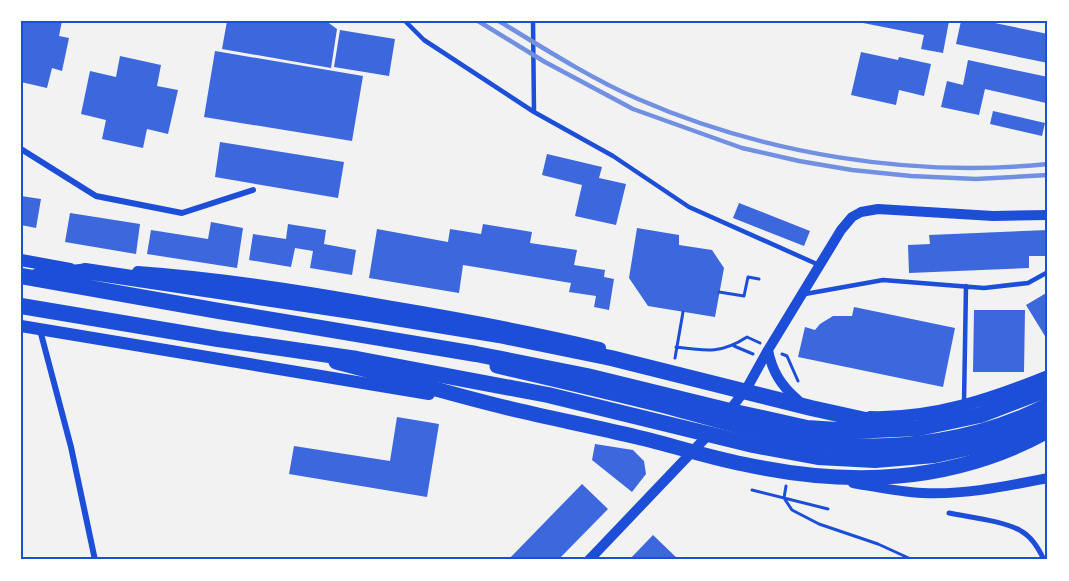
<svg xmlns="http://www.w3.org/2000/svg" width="1069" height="581" viewBox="0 0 1069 581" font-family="Overpass,sans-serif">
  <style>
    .building { fill: #3d67dc }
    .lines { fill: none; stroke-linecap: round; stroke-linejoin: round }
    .path { stroke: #1d4ed8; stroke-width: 3 }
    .service { stroke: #1d4ed8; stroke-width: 4.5 }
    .pedestrian { stroke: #1d4ed8; stroke-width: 5 }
    .minor { stroke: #1d4ed8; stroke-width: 6 }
    .tertiary { stroke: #1d4ed8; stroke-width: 10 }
    .secondary { stroke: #1d4ed8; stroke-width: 12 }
    .primary { stroke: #1d4ed8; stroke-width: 15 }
    .trunk { stroke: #1d4ed8; stroke-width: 16 }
    .rail { stroke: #7290e2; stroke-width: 4.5 }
    .neatline { fill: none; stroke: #1d4ed8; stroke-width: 2 }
  </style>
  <rect width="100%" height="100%" fill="#f2f2f2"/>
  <!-- building -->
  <path class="building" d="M21 21H62L59 36 69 38 62 71 52 68 47 88 21 82Z
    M227 21H326L337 29 331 68 222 49Z
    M863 21H949L943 53 921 49 924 35 863 23Z
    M961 21H985L1048 34V63L956 44Z
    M340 30 395 39 389 76 334 67Z
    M215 51 363 76 352 141 204 117Z
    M861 52 898 60 899 57 931 64 924 96 899 90 896 105 851 95Z
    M120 56 161 65 157 86 178 90 168 134 147 129 143 148 102 139 106 120 81 114 90 71 116 77Z
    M968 60 1048 77 1046 103 985 89 979 115 941 107 947 81 963 85Z
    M993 111 1045 123 1042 136 990 124Z
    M220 142 344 162 338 198 215 177Z
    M547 154 602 167 599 178 626 184 616 225 575 216 582 185 542 175Z
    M21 196 41 199 36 228 21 225Z
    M739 203 810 231 804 246 733 218Z
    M70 213 140 224 136 254 65 242Z
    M211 222 243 228 237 268 147 254 151 230 208 239Z
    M288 224 326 230 324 244 356 250 352 275 310 268 313 251 295 248 291 267 249 260 253 234 286 239Z
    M483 224 532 232 530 243 577 250 574 265 605 270 604 277 614 279 609 310 594 307 596 296 569 292 571 283 463 265 459 293 369 278 377 229 448 242 450 229 481 234Z
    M637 228 679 235V245L712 250 724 268 715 317 648 306 629 278Z
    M1048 230V256H1029V268L909 273 908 245 930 244 929 235Z
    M1048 292V341L1026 305Z
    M854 307 955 328 943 387 798 357 805 327 815 330 820 324 833 316H852Z
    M974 310H1025L1024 372H973Z
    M397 417 439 424 427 497 289 474 294 446 390 461Z
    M595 444 633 450 644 461 646 474 632 492 592 460Z
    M582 484 608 509 558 560H508Z
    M653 535 679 560H629Z"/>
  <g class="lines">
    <!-- path -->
    <path class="path" d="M719 292 744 296 748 277 759 279
      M734 346 753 354
      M676 347C706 351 721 354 747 337L760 343
      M782 354 787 356 798 381
      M675 358 683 312
      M786 486 784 498 792 510 819 524 878 544 913 560
      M752 490 828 509"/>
    <!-- service -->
    <path class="service" d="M405 21 424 40 534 112 613 156 689 207 819 265
      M533 21 534 112
      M805 294 883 280 984 288 1028 283 1048 272
      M964 403 966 286"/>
    <!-- pedestrian -->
    <path class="pedestrian" d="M949 513C968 517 1005 521 1021 531 1032 537 1039 549 1044 560"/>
    <!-- minor -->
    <path class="minor" d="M21 149 96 196 182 213 253 190
      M40 330 71 447 95 560"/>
    <!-- tertiary -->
    <path class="tertiary" d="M768 350C772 371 781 386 798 400
      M727 414 748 386 768 350 841 230 852 217 861 212 878 209 993 216 1048 215
      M853 483C876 487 899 492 923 493 965 495 1007 486 1048 478
      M589 560 711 432"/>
    <!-- secondary -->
    <path class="secondary" d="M21 260 70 269
      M138 272C221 278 304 291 386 306 458 318 529 331 600 348
      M21 326 429 394
      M870 417C933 419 991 399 1048 376"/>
    <!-- primary -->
    <path class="primary" d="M37 276 85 271
      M336 362C395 377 453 395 512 409 554 419 596 427 637 437 672 445 707 457 743 464 848 487 951 484 1048 431
      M497 366C553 379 609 392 665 406 717 420 770 437 824 443 899 452 980 440 1048 405"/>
    <!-- trunk -->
    <path class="trunk" d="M85 271 365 313 499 335 611 358 811 408 879 423
      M21 276 219 311 476 354 587 376 730 411 807 428 852 431 919 428 980 415 1048 389
      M21 306 218 339 357 359 548 395 753 445 818 457 875 460 935 455 989 443 1048 421"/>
    <!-- rail -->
    <path class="rail" d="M478 21 545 62 633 109 742 148 799 161 852 170 911 176 976 179 1048 175
      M499 21C543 48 592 79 638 99 764 154 911 178 1048 164"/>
  </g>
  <!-- border -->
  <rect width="1069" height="581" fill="none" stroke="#ffffff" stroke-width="45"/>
  <rect x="22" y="22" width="1024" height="536" class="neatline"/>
</svg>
